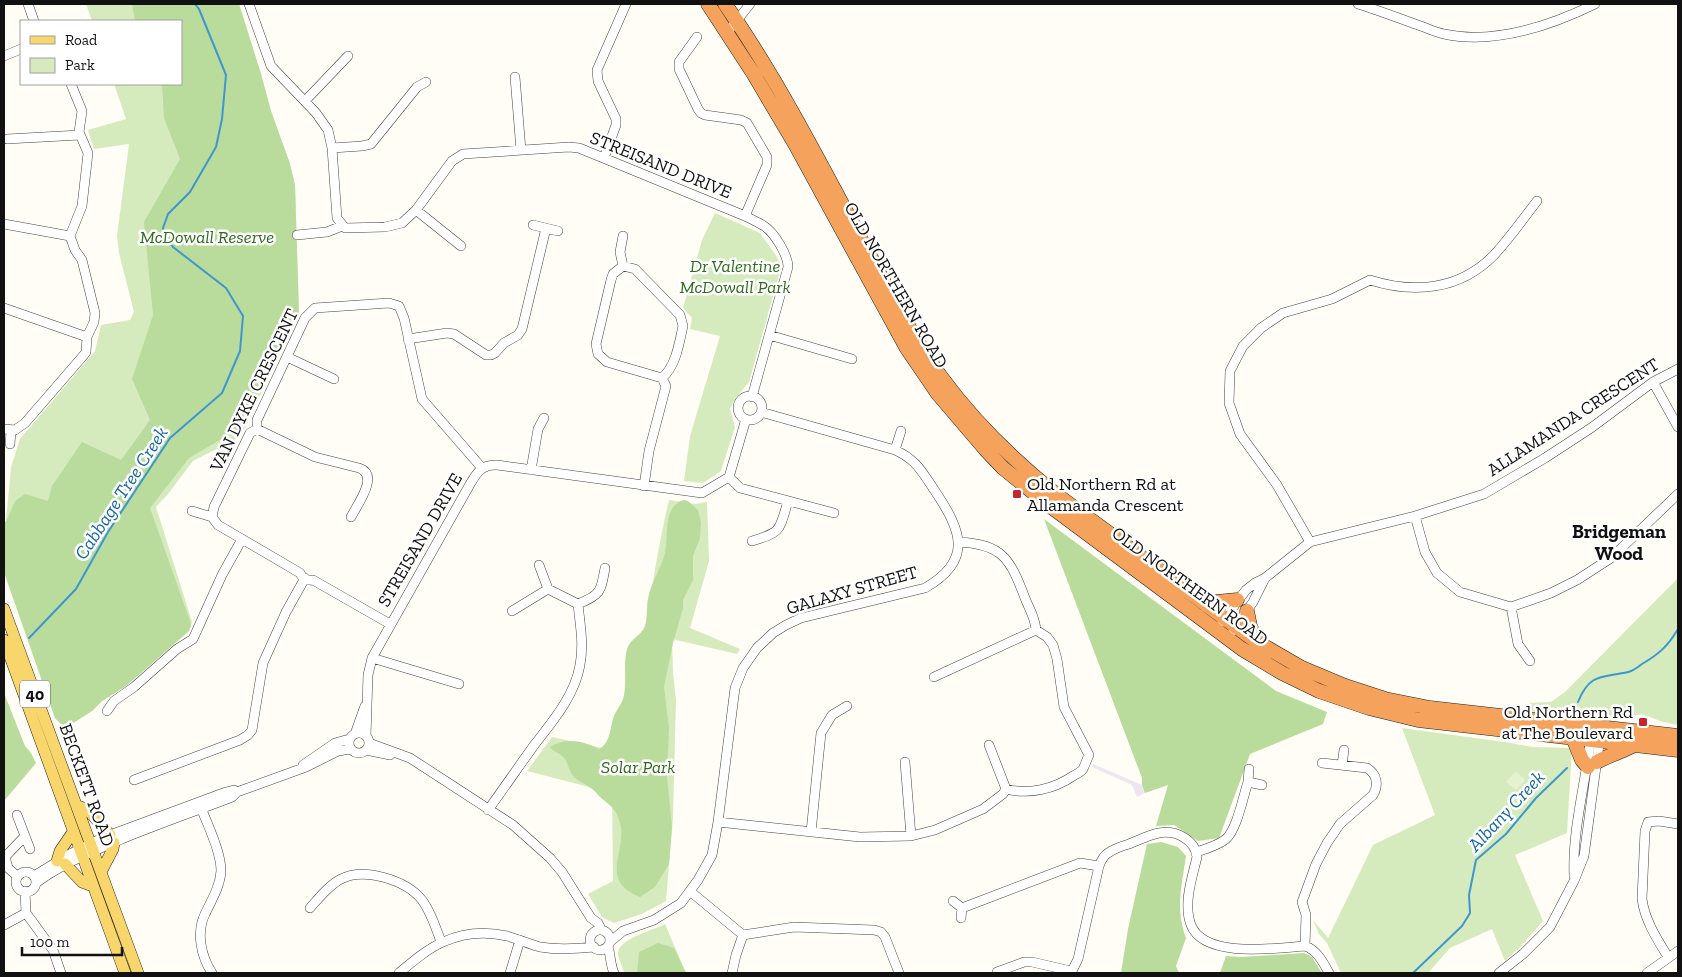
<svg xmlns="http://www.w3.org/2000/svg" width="1682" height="977" viewBox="0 0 1682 977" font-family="'Zilla Slab',serif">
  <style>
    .industrial { fill: #eee6ef }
    .green { fill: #d5ebbd }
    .forest { fill: #b9dc9c }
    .pitch { fill: #e6f2cf }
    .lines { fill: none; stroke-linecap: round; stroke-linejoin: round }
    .stream { stroke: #3f96cf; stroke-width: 2 }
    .minor-casing { stroke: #444; stroke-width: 10 }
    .major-casing { stroke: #222; stroke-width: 12 }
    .highway-casing { stroke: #222; stroke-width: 15 }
    .minor { stroke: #fff; stroke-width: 9 }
    .major { stroke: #f9d66b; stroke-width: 11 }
    .highway { stroke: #f5a25d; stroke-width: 14 }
    .poi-dot { fill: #c4262e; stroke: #fff; stroke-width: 2 }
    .labels { text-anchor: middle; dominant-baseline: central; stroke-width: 5; stroke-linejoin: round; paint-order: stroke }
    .shield { fill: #fff; stroke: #585858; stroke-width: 1 }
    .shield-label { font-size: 16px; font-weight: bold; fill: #111 }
    .street-label { font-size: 18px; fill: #111; stroke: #fff }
    .park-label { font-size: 18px; font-style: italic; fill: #2f6b1f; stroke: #fff }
    .poi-label { font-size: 18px; fill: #111; stroke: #fff; text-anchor: start }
    .water-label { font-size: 19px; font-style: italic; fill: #1768a6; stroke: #fff }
    .neighbourhood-label { font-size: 19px; font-weight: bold; fill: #111; stroke: #fff }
  </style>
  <rect width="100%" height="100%" fill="#fffdf5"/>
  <!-- industrial -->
  <path class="industrial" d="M1093 764 1142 785 1145 793 1137 797 1132 785 1092 767Z"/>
  <!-- green -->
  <path class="green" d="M86 4H239L261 74 271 111 290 164 295 185 299 314 240 437 193 461 168 494 156 507 192 622 189 631 126 686 102 701 92 711 65 728 55 718 4 572V522L6 521 11 467 20 439 95 351 101 325 130 320 134 312 119 253 117 236 129 144 94 149 88 130 126 119 114 84H181V21H92Z
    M715 213 760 233 777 257 780 264 779 275 749 382 735 399 730 409 735 427 721 471 703 483 684 481 690 436 720 336 690 329 692 318 683 308 702 240Z
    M669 500 695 504 707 502 709 561 690 628 740 649 737 654 672 639 673 672 676 700 673 817 666 901 642 914 614 923 602 917 588 894 613 881 612 793 527 771 552 737 606 749C613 732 623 714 629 696 648 632 653 565 669 500Z
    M1678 578V725L1663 722 1642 714 1612 720 1528 711 1529 703 1551 702 1565 692Z
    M1402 728 1504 742 1533 747 1572 748 1567 833 1515 855 1543 921 1520 947 1505 961 1492 929 1450 948 1428 973H1341L1327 943 1319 934 1313 920 1328 938 1373 845 1435 815Z
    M665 924 686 973H624C623 967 619 961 618 954 617 939 654 930 665 924Z"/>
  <!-- forest -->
  <path class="forest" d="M132 4H239L261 74 271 111 290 164 295 185 299 314 237 430 189 458 150 508 190 621 191 626 189 631 126 686 102 701 92 711 65 728 55 718 4 572V522H6L15 501 25 494 48 501 52 486 82 442 121 460 150 420 132 379 153 315 144 222 180 159 164 118 162 84H181V21H135Z
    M684 500 688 501 698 510 701 523 700 538 693 556V580L683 600V608L673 643 664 687 669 728 667 776 672 827 669 864 655 887 640 897C596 880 630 849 619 820 615 807 610 806 600 797 598 795 595 791 592 789 586 784 579 782 573 776 568 770 568 760 562 756 558 752 553 752 550 747 566 737 584 741 599 749 611 743 610 726 614 716 617 709 623 702 624 695 627 680 623 665 627 649 630 639 641 636 645 626 648 618 646 608 648 599 650 584 661 569 665 553 669 536 662 506 684 500Z
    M1044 519 1276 691 1327 712 1323 724 1250 754 1219 838 1198 841 1174 825 1156 826 1168 785 1145 793 1142 785V778Z
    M4 675V693L25 746 31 753 36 763 4 801Z
    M1161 842 1178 847 1186 856C1182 885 1175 909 1186 938L1176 966 1179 973H1121L1128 929 1147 844Z
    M658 943 674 948 686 973H637L639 952Z
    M1304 953 1312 957 1322 973H1278L1276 972 1270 973H1220L1226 956 1241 957Z"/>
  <!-- pitch -->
  <path class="pitch" d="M1516 771 1525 780 1516 790 1506 782Z"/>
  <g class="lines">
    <!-- stream -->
    <path class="stream" d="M29 638 76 589 108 532 170 438 222 393 240 351 243 316 226 288 173 247 165 237 163 228 168 214 190 192 216 147 222 119 226 75 199 9 195 4
      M1578 702C1590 672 1603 678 1628 672 1633 671 1638 667 1642 664 1659 654 1668 646 1678 629
      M1413 973 1462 926 1470 913 1469 895 1476 860 1506 834 1536 798 1567 768"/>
    <defs>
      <path id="minor" d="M28 4 34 21
        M249 4 271 66 316 113 328 130 332 148 337 218 345 228 385 227 402 223 416 210 452 161 463 154 569 147 579 148 745 216C751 219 758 222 764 226 774 232 788 255 788 267L752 397
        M1358 4C1377 10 1396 17 1415 24 1425 27 1434 32 1444 34 1495 45 1550 26 1595 4
        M727 33 750 4
        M697 37 679 62V69L698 109 701 113 705 115 741 120 747 123 767 157V165L745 216
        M4 56 21 49
        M515 77 521 150
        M71 84 82 111 79 132 88 153 82 206 70 236 75 250 82 260 95 313 94 322 87 337
        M305 101 348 56
        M7 139 80 135
        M332 148 362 146 371 144 417 87 426 82
        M604 158 616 125V119L598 81 597 70 626 4
        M416 210 461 246
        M4 224 70 236
        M533 225 558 231
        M297 235 327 232 342 226
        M623 236 620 252 623 266
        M4 308 87 337 86 352 83 356 25 423 15 430 4 429
        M769 335 852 359
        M408 339 447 333 454 334 486 355H491L495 353 504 343 518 335 522 329 546 228
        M287 357 334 379
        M1653 382 1678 427
        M738 408a12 12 0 1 1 24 0a12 12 0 1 1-24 0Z
        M257 429 315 457 359 468C380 475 357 505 351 517
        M10 444 11 431
        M895 450 901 431
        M531 470 538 429 544 418
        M729 477 740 488 834 513
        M644 486 649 451 666 386 662 378C676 366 679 344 683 326L680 315 635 269 623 266 613 274 611 280 596 344 598 354 607 362 662 378
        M192 511 212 517
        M1415 516 1425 552 1437 573 1460 592 1511 607 1551 593 1577 580 1611 558 1678 494
        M752 541C782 532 779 531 788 501
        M1310 542 1277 485 1240 434 1229 403 1230 371 1243 346 1261 328 1283 313 1332 299 1370 280C1414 294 1460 290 1494 255 1509 239 1523 219 1537 201
        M539 565 548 589 578 604
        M578 604C601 595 601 591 605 568
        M1511 607 1518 644 1530 661
        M512 611 548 589
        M1222 622 1246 590 1255 583 1265 578 1310 542 1415 516 1484 494 1545 458 1591 428 1653 382 1678 369
        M390 624 313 580C307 581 302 578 300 573L218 525 212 517 214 507 250 433 257 429V420L305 318 315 308 389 303 399 306 404 318 422 399 482 468
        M1233 631 1253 602 1265 578
        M372 658 459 684
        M934 677 1036 630
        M107 711 114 701 134 687 177 649 193 639 222 575 242 539
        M349 743a10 10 0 1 1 20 0a10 10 0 1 1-20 0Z
        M355 734 365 706
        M366 736 368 675 372 658 469 486C476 474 481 464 497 465L702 493 729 477 746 419
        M369 743 410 758 513 825 550 858 562 872 591 918 598 923 601 929
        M989 745 1006 789
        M366 750 390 755
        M905 762 911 836
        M303 765 335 743 349 739
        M1342 765 1344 750
        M1249 769 1248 782 1262 785
        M134 780 240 740 248 735 252 730 263 663 286 612 305 578
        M200 805C207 824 221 851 221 871 220 887 211 901 205 914 196 933 201 956 212 973
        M488 810C504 788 519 766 535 744 553 721 575 695 580 665 584 644 580 624 578 604
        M17 815 25 836 5 857 8 868 17 876
        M718 822 860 837 911 836 935 830 983 809 1003 794 1006 789C1029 795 1054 789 1073 776 1077 774 1081 772 1083 769 1085 765 1087 759 1089 755L1064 707 1057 659 1053 645 1047 637 1036 630C1035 617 1030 611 1025 598 1010 559 1003 544 958 542
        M811 832 821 733 832 715 847 706
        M25 836 30 849
        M1196 852C1206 849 1217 846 1226 839 1237 829 1243 797 1248 782
        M16 882a10 10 0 1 1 20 0a10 10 0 1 1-20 0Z
        M34 876 68 855 102 838 226 792 234 790 237 792
        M1574 876C1572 830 1586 782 1591 735
        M36 883C60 865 89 853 117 841 155 825 193 812 232 797L237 792 306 767 338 751 351 749
        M25 891 26 913 53 950 61 973
        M691 892 743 935
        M953 901 962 908 961 918
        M310 908C319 898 329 885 341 879 364 867 406 880 422 900 431 912 436 928 441 942
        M962 908 1080 863 1099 866
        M4 925 26 913
        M590 940a10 10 0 1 1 20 0a10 10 0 1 1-20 0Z
        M743 935 794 927 874 930 881 932 885 937 899 973
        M611 941 623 931 654 920 681 903 698 880 712 855 718 822 735 688 743 668 757 648 773 633 786 625 801 618 925 588C974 560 961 530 935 491 922 472 917 460 895 450L761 412
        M1305 946 1306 915 1302 902 1316 864 1327 843 1340 824 1373 795C1379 785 1377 774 1367 768L1322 763
        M608 947C611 956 610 964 614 973
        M1668 957C1657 939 1645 921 1642 899L1645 831 1648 822 1659 821 1678 824
        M997 972 1024 962H1032L1071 971
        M399 973C412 962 427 949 443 942 463 933 485 931 507 936 518 939 529 944 540 947 558 950 576 949 594 947
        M510 973 520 940
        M732 973 736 955 743 935
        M1071 973 1078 959 1099 866C1101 861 1103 856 1108 853 1114 849 1122 846 1129 844 1139 840 1149 835 1159 833 1175 830 1195 839 1197 857 1192 878 1183 904 1191 925 1204 959 1277 948 1305 946 1317 950 1323 962 1329 973
        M1499 973 1523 954 1550 927 1574 881 1584 856 1600 737
        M1647 973 1678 951"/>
      <path id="major" d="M4 609 138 973
        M4 640 125 973
        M76 805 88 810 110 835
        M57 861 60 851 73 832
        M65 864 82 882 93 886
        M101 872 113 849 114 843"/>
      <path id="highway" d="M708 4 753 73 795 144 906 347 938 394 985 449 1003 468 1050 506 1242 649 1282 673 1319 691 1369 708 1418 720 1678 750
        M725 4C780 83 824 171 870 256 892 297 913 339 941 377 974 422 1013 460 1057 495L1257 642 1302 668 1345 686 1385 699 1430 708 1678 736
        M1206 605 1216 602 1237 600
        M1247 611 1250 626 1257 642
        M1573 738 1582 760 1588 767
        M1597 762C1609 755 1622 752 1634 745"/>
    </defs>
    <!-- minor casing -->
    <use href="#minor" class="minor-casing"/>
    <!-- major casing -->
    <use href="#major" class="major-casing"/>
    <!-- highway casing -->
    <use href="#highway" class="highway-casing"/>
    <!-- minor -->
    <use href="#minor" class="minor"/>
    <!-- major -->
    <use href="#major" class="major"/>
    <!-- highway -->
    <use href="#highway" class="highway"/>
  </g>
  <!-- markers -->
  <g class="poi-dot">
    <rect x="1012" y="489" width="10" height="10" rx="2.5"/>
    <rect x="1638" y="717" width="10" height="10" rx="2.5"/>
  </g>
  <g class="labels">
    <!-- shield labels -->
    <rect class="shield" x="20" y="680.5" width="30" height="27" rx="4"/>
    <g class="shield-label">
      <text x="35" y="694">40</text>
    </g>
    <!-- street labels -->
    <g class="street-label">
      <text transform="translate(661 165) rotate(22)">STREISAND DRIVE</text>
      <text transform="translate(896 285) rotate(60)">OLD NORTHERN ROAD</text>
      <text transform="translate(254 390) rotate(-64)">VAN DYKE CRESCENT</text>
      <text transform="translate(1573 417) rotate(-33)">ALLAMANDA CRESCENT</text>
      <text transform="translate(420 540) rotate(-60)">STREISAND DRIVE</text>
      <text transform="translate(1190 586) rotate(36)">OLD NORTHERN ROAD</text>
      <text transform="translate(852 590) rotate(-16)">GALAXY STREET</text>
      <text transform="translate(87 785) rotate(70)">BECKETT ROAD</text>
    </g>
    <!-- park labels -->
    <g class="park-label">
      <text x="207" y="237">McDowall Reserve</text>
      <text x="735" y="266">Dr Valentine<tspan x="735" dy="21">McDowall Park</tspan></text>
      <text x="638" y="767">Solar Park</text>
    </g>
    <!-- poi labels -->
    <g class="poi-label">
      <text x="1027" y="484">Old Northern Rd at<tspan x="1027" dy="21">Allamanda Crescent</tspan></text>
      <text x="1633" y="712" text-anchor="end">Old Northern Rd<tspan x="1633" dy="21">at The Boulevard</tspan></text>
    </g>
    <!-- water labels -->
    <g class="water-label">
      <text transform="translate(121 493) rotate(-57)">Cabbage Tree Creek</text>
      <text transform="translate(1506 811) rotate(-47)">Albany Creek</text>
    </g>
    <!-- neighbourhood labels -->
    <g class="neighbourhood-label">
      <text x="1619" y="531">Bridgeman<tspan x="1619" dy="22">Wood</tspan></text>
    </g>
  </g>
  <!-- border -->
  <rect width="1682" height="977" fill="none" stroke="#111111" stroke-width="10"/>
  <!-- legend -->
  <rect x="20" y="20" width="162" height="65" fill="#ffffff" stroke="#a0a0a0"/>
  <rect x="30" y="36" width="25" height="8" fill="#f9d66b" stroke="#a0a0a0"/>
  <text x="65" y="45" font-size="15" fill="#111111">Road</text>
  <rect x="30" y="58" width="25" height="15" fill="#d5ebbd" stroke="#a0a0a0"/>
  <text x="65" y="70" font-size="15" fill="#111111">Park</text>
  <!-- scale -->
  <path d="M22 947v8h100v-8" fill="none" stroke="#111111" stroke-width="2.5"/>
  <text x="30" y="947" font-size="15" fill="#111111" stroke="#ffffff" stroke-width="4" paint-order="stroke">100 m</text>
</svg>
